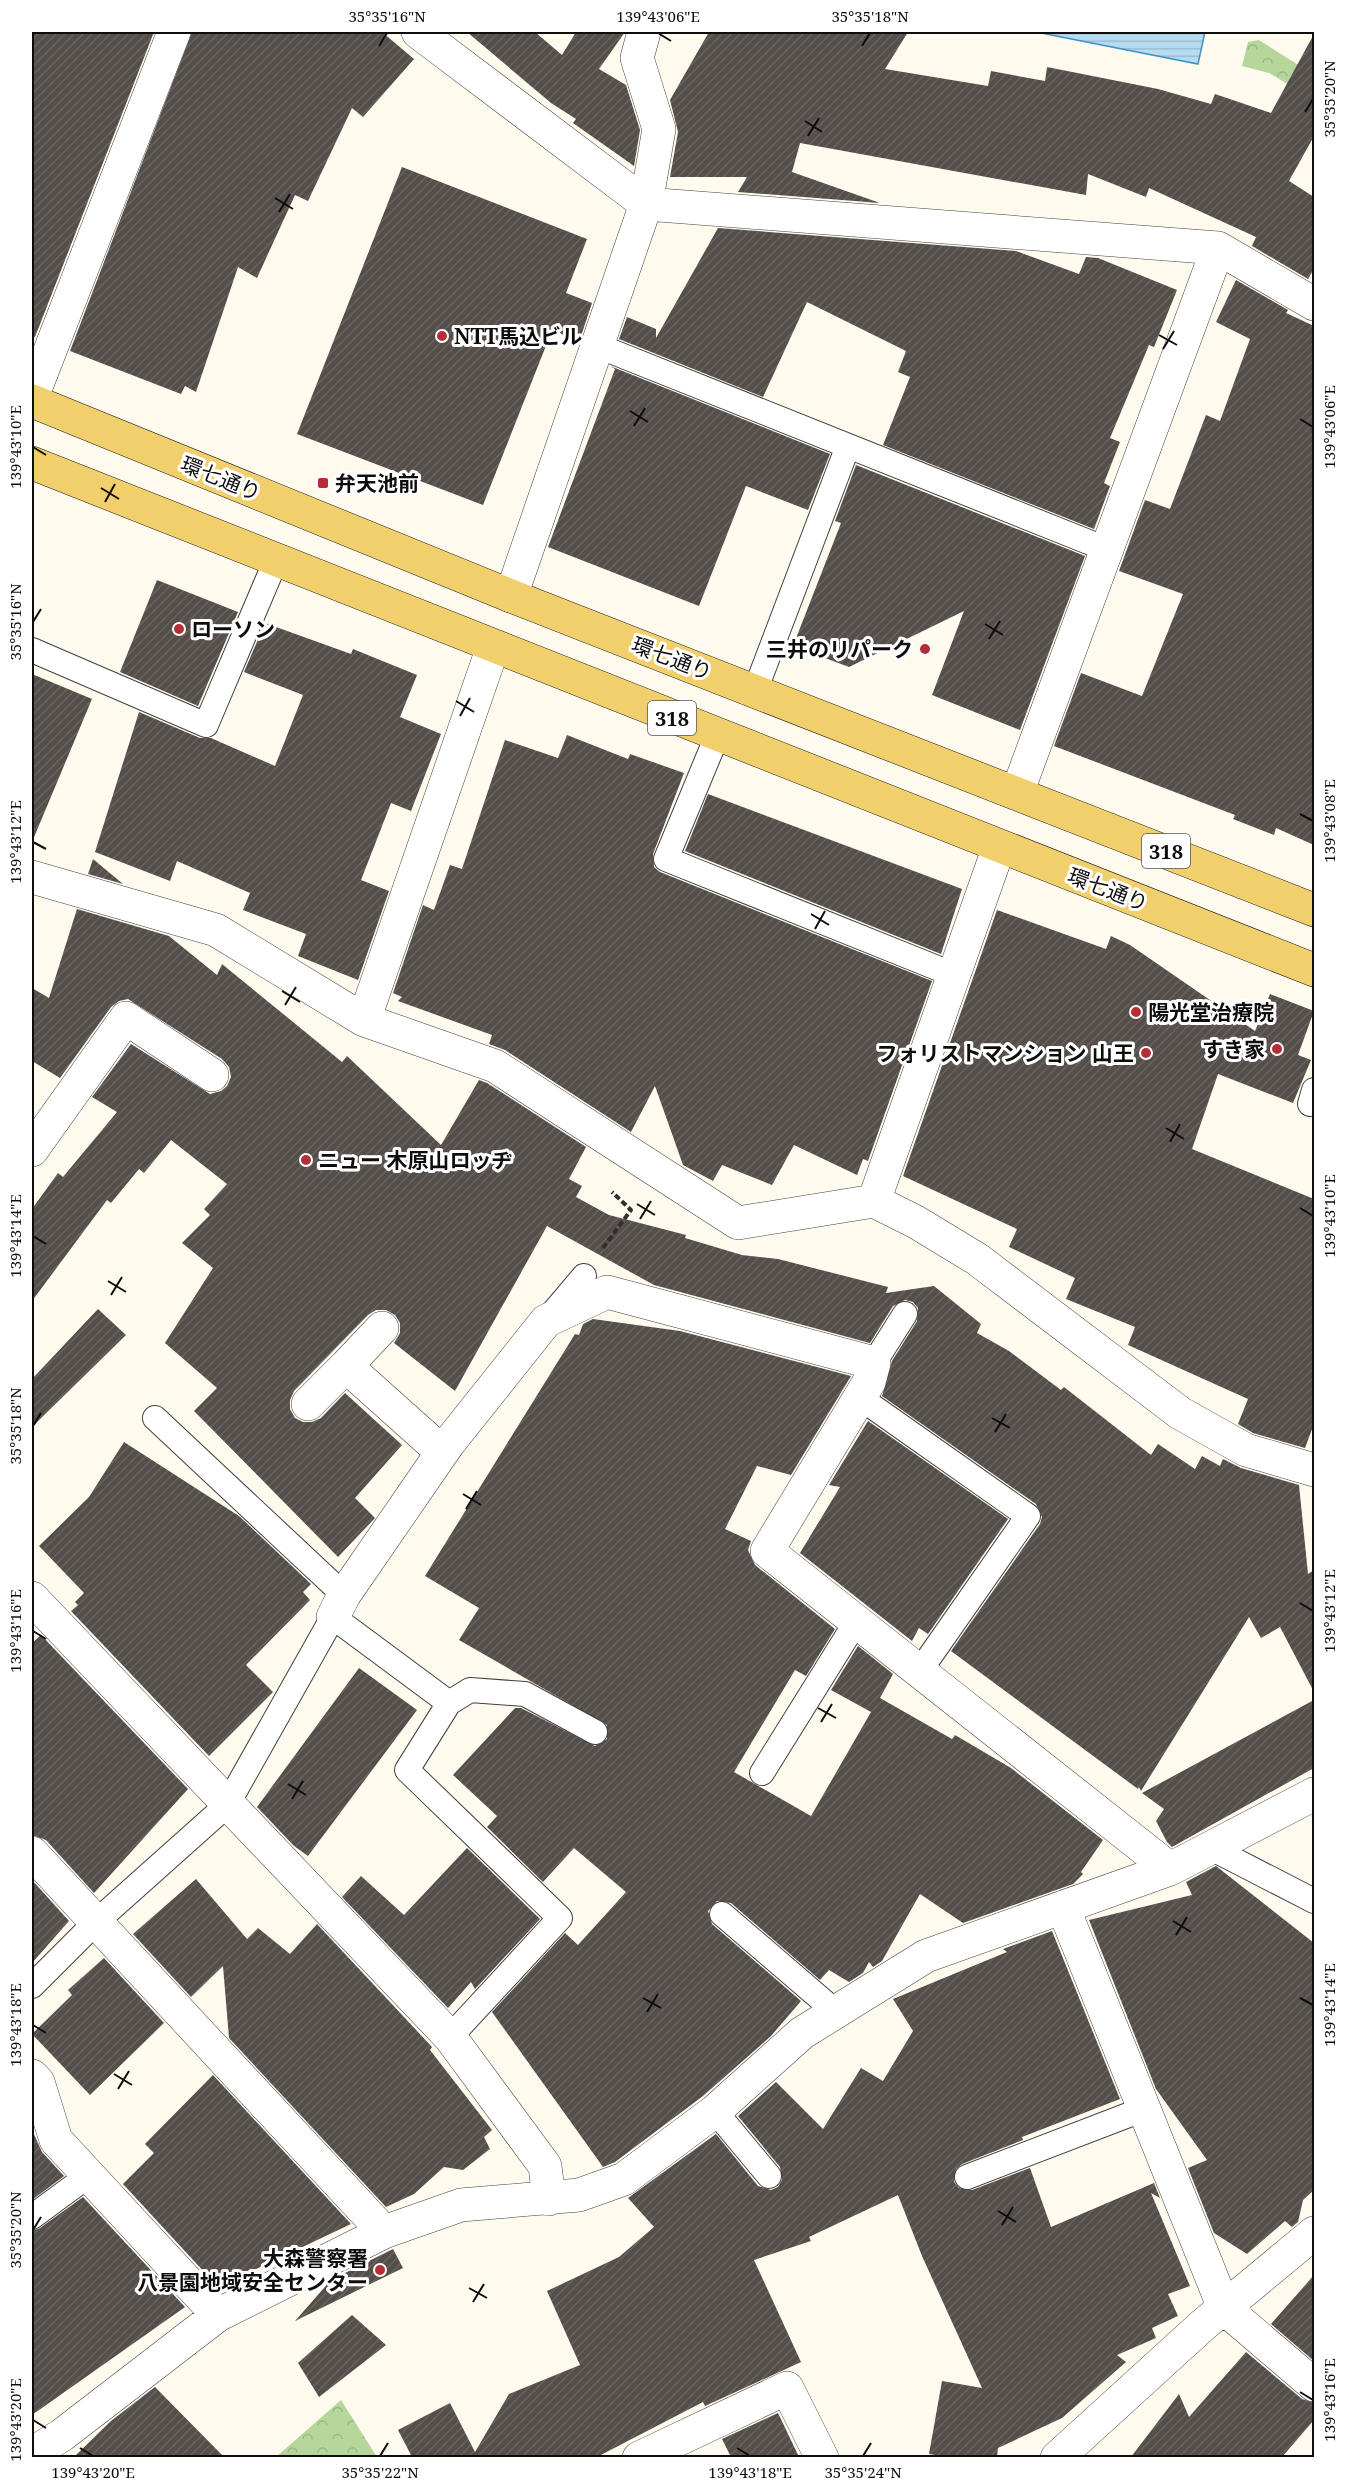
<svg xmlns="http://www.w3.org/2000/svg" width="1346" height="2489" viewBox="0 0 1346 2489" font-family="'Noto Serif','Noto Sans JP',serif">
  <style>
    .forest { fill: url(#forest-crowns) }
    .water { fill: url(#water-rules); stroke: #4192c5; stroke-width: 1.5 }
    .building { fill: url(#building-hatch) }
    .lines { fill: none; stroke-linecap: round; stroke-linejoin: round }
    .service-casing { stroke: #404040; stroke-width: 26 }
    .pedestrian-casing { stroke: #404040; stroke-width: 34 }
    .minor-casing { stroke: #404040; stroke-width: 34 }
    .primary-casing { stroke: #1e1e1e; stroke-width: 34 }
    .path { stroke: #2f2f2f; stroke-width: 4; stroke-dasharray: 6 3; stroke-linecap: butt }
    .service { stroke: #fff; stroke-width: 24 }
    .pedestrian { stroke: #fff; stroke-width: 33 }
    .minor { stroke: #fff; stroke-width: 33 }
    .primary { stroke: #f0cf6c; stroke-width: 33 }
    .ticks { fill: none; stroke: #0d0d0d; stroke-width: 2 }
    .poi-dot { fill: #b52e35; stroke: #fff; stroke-width: 2 }
    .labels { text-anchor: middle; dominant-baseline: central; stroke-width: 6; stroke-linejoin: round; paint-order: stroke }
    .shield { fill: #fff; stroke: #565656; stroke-width: 1.5 }
    .shield-label { font-size: 20px; font-weight: bold; fill: #0d0d0d }
    .poi-label { font-size: 21px; font-weight: bold; fill: #0d0d0d; stroke: #fff; text-anchor: start }
    .street-label { font-size: 21px; fill: #0d0d0d; stroke: #fff }
    .neatline { fill: none; stroke: #0d0d0d; stroke-width: 2 }
    .ticks-label { font-size: 15px; text-anchor: middle; fill: #0d0d0d }
  </style>
  <defs>
    <pattern id="forest-crowns" width="20" height="18" patternUnits="userSpaceOnUse" patternTransform="scale(1.5)"><rect width="20" height="18" fill="#b6d69a"/><path d="M2 6a3 3 0 1 1 6 0M12 15a3 3 0 1 1 6 0" fill="none" stroke="#9bb684"/></pattern>
    <pattern id="water-rules" width="6" height="5" patternUnits="userSpaceOnUse" patternTransform="scale(1.5)"><rect width="6" height="5" fill="#b6dcf2"/><path d="M0 2.5h6" fill="none" stroke="#9bbcce"/></pattern>
    <pattern id="building-hatch" width="6" height="6" patternUnits="userSpaceOnUse" patternTransform="scale(1.5)"><rect width="6" height="6" fill="#554e4a"/><path d="M-1 1l2-2M0 6l6-6M5 7l2-2" fill="none" stroke="#686360"/></pattern>
  </defs>
  <rect width="100%" height="100%" fill="#fefbee"/>
  <!-- forest -->
  <path class="forest" d="M1259 40 1314 75V100L1269 73 1242 66 1248 42Z
    M341 2400 377 2457H276Z"/>
  <!-- water -->
  <path class="water" d="M1036 32H1205L1198 64Z"/>
  <!-- building -->
  <path class="building" d="M32 32H154L35 337 32 336Z
    M192 32H382L414 59 363 117 352 108 308 201 295 195 257 278 238 267 196 392 185 386 181 394 70 351Z
    M467 32H535L562 55 576 32H625L599 69 626 85 640 130 634 166 573 123 576 119 551 103Z
    M709 32H908L885 69 988 86 991 71 1045 81 1047 67 1158 89 1211 104 1215 94 1271 113 1314 34V136L1289 181 1314 197V269L1308 279 1252 246 1256 237 1149 188 1146 197 1088 174 1086 195 800 143 792 172 880 203 738 192 747 177H670L678 132 670 100Z
    M402 167 587 239 566 293 592 303 578 345 553 328 483 505 297 434Z
    M718 228 1016 251 1079 274 1086 257 1098 258 1177 290 1154 347 1149 345 1110 438 1120 442 1104 483 1110 486 1094 529 883 445 910 377 898 372 906 351 807 302 763 397 619 339 627 317 656 329V338Z
    M1236 280 1288 310 1286 313 1314 326V845L1276 828 1274 835 1233 819 1235 815 1054 746 1081 673 1142 696 1183 594 1119 571 1145 500 1170 509 1206 415 1220 421 1250 339 1216 322Z
    M610 366 830 454 808 510 746 486 699 606 548 547 615 369Z
    M856 465 1085 556 1020 730 932 695 964 611 849 667 793 646 841 523 835 521Z
    M157 580 238 612 198 706 120 672Z
    M265 623 351 654 353 649 417 675 400 717 441 734 411 811 391 803 361 880 389 891 358 980 298 956 306 934 243 910 250 893 177 861 170 881 95 852 139 712 200 738H211L275 766 303 695 244 672Z
    M32 674 92 699 32 842Z
    M567 735 628 759 630 754 684 773 653 854 654 867 660 872 932 981 868 1161 863 1159 857 1175 794 1145 772 1185 722 1165 713 1181 683 1165 655 1086 631 1132 505 1050 489 1044 492 1035 398 1001 402 997 393 993 423 905 434 910 450 865 462 869 505 740 558 758Z
    M708 794 962 889 941 954 685 851Z
    M93 859 123 884 88 874Z
    M77 909 169 936 217 975 222 964 342 1062 347 1056 441 1145 479 1080 487 1083 586 1147 569 1179 582 1186 576 1197 609 1215 686 1235 685 1238 742 1255 778 1259 888 1287 886 1293 934 1286 981 1324 977 1333 1009 1351 1061 1390 1064 1387 1151 1455 1158 1444 1195 1469 1202 1456 1220 1466 1223 1459 1241 1468 1299 1485 1308 1574 1314 1570V1692L1280 1627 1261 1638 1249 1617 1141 1791 1139 1787 1138 1789 951 1651 1040 1524 1042 1517 1036 1504 882 1396 892 1361 917 1321 918 1308 913 1302 905 1300 893 1306 870 1343 654 1285 547 1226 455 1391 394 1343 400 1333V1323L395 1315 386 1310H376L368 1315 294 1391 290 1400V1409L295 1418 303 1422H312L321 1418 345 1393 402 1445 355 1498 375 1518 338 1557 194 1411 217 1388 165 1343 213 1268 182 1243 210 1215 204 1209 227 1184 171 1140 144 1173 139 1169 111 1203 107 1200 32 1301V1209L58 1173 63 1177 117 1112 92 1097 131 1044 210 1094 221 1091 227 1086 231 1077 229 1067 222 1059 128 999 119 1001 111 1007 60 1078 32 1061V988L49 998Z
    M997 910 1106 949 1111 936 1130 945 1255 1031 1270 994 1314 1011 1298 1055 1311 1060 1293 1103 1218 1074 1192 1149 1314 1199V1424L1305 1448 1253 1433 1238 1424 1248 1399 1128 1345 1135 1327 1066 1299 1075 1278 1009 1247 1017 1229 903 1176Z
    M98 1309 126 1335 32 1427V1379Z
    M593 1319 680 1331 851 1376 791 1475 757 1466 725 1529 751 1541 748 1550 755 1565 835 1629 806 1676 795 1670 734 1772 811 1816 871 1712 831 1690 858 1646 893 1674 880 1698 952 1739 955 1735 1011 1768 1103 1840 1081 1872 1083 1874 1073 1884 963 1923 920 1894 882 1961 873 1967 869 1962 863 1973 849 1982 829 1970 820 1980 731 1903 717 1901 708 1911 712 1924 801 2001 771 2036 703 2096 615 2162 603 2167 492 2012 565 1933 578 1945 626 1892 574 1848 543 1882 487 1827 497 1816 453 1775 515 1708H521L595 1746 607 1739V1725L459 1640 479 1608 425 1576 575 1334 579 1335 583 1324Z
    M868 1421 1008 1519 928 1634 919 1628 912 1641 800 1553 840 1487 829 1485Z
    M124 1442 239 1516 311 1584 303 1592 310 1600 246 1665 273 1692 209 1756 71 1611 78 1605 75 1602 84 1593 39 1546 89 1497Z
    M41 1635 188 1789 94 1893 46 1840 32 1835V1643Z
    M359 1668 417 1710 308 1856 294 1846 257 1807Z
    M1314 1700V1768L1172 1847 1167 1842 1156 1821 1164 1809 1142 1793Z
    M467 1848 540 1919 475 1989 471 1982 448 2008 342 1897 361 1876 404 1915Z
    M1216 1866 1314 1943V2190L1303 2200 1298 2222 1292 2227 1285 2221 1247 2254 1214 2233 1188 2168 1207 2160 1156 2089 1089 1920 1192 1895 1186 1882Z
    M196 1879 247 1939 258 1928 290 1954 317 1924 432 2047 430 2050 492 2130 484 2137 490 2149 463 2170 444 2167 414 2194 386 2207 229 2038 223 1966 191 1997 133 1934Z
    M32 1880 69 1921 32 1963Z
    M1052 1931 1120 2099 1022 2137 1023 2140 962 2164 956 2169 954 2182 959 2188 972 2190 1030 2168 1051 2227 1154 2183 1160 2198 1151 2193 1190 2286 1168 2294 1178 2316 1152 2328 1156 2338 1117 2355 1126 2362 1062 2418 998 2448 997 2457H949L929 2454 942 2381 982 2388 922 2256 898 2195 809 2237 811 2241 754 2260 801 2362 705 2406 703 2402 597 2457H412L398 2430 450 2403 475 2452 509 2394 580 2365 547 2291 619 2257 654 2227 628 2198 716 2134 758 2186 771 2190 778 2187 782 2180 780 2167 738 2116 776 2082 823 2129 861 2068 883 2081 913 2031 893 1999 1007 1952 1003 1949Z
    M104 1958 164 2023 90 2095 32 2034 72 1995 68 1990Z
    M213 2075 351 2224 218 2287 123 2184 154 2153 145 2144Z
    M32 2130 42 2152 64 2176 32 2200Z
    M83 2197 185 2307 32 2415V2231L40 2228Z
    M393 2249 403 2268 295 2321 331 2280Z
    M1314 2275V2361L1271 2324Z
    M352 2315 386 2345 319 2397 298 2363Z
    M1246 2352 1302 2399 1314 2403V2420L1282 2457H1131L1179 2394 1189 2417Z
    M155 2387 224 2457H74L111 2421Z
    M778 2413 799 2457H731L722 2439Z"/>
  <g class="lines">
    <defs>
      <path id="service" d="M598 346 1106 549
        M32 650 206 725 276 560
        M755 691 848 446
        M717 736 666 859 952 974
        M1310 1104 1314 1090
        M551 1315 584 1276
        M874 1363 905 1314
        M859 1397 1028 1516 919 1672
        M155 1418 344 1595
        M449 1703 470 1690 525 1694 595 1732
        M762 1773 856 1622
        M1211 1848 1314 1901
        M722 1914 836 2012
        M32 1986 96 1922 227 1805 333 1617 449 1703 407 1770 560 1918 450 2037
        M715 2111 769 2176
        M967 2177 1144 2109
        M32 2217 89 2175"/>
      <path id="pedestrian" d="M32 1150 126 1018 212 1075"/>
      <path id="minor" d="M418 32 646 204 1218 248 1314 304
        M32 397 174 32
        M511 596 646 204 659 129 637 58 644 32
        M1017 793 1218 248
        M32 877 216 930 364 1020 495 1066 738 1223 874 1201 916 1222 977 1259 1180 1413 1246 1450 1314 1470
        M364 1020 493 647
        M874 1201 999 847
        M382 1328 346 1366 442 1452
        M308 1404 346 1366
        M32 1598 450 2037 545 2166 549 2199
        M333 1617 344 1595 448 1444 546 1321 607 1292 874 1363 869 1382 767 1551 1170 1869
        M32 1853 384 2232
        M1063 1907 1224 2308 1314 2385
        M32 2076 38 2082 56 2140 218 2315
        M32 2454 62 2435 218 2315 384 2232 461 2205 579 2195 624 2179 715 2111 802 2033 926 1956 1170 1869 1314 1794
        M639 2458 787 2388 822 2458
        M1057 2458 1203 2325 1314 2233"/>
      <path id="primary" d="M32 401 511 596 1314 910
        M32 463 1314 970"/>
    </defs>
    <!-- service casing -->
    <use href="#service" class="service-casing"/>
    <!-- pedestrian casing -->
    <use href="#pedestrian" class="pedestrian-casing"/>
    <!-- minor casing -->
    <use href="#minor" class="minor-casing"/>
    <!-- primary casing -->
    <use href="#primary" class="primary-casing"/>
    <!-- path -->
    <path class="path" d="M603 1248 631 1210 612 1192"/>
    <!-- service -->
    <use href="#service" class="service"/>
    <!-- pedestrian -->
    <use href="#pedestrian" class="pedestrian"/>
    <!-- minor -->
    <use href="#minor" class="minor"/>
    <!-- primary -->
    <use href="#primary" class="primary"/>
  </g>
  <!-- ticks -->
  <path class="ticks" d="M658 33 671 41M379 46 387 33M862 46 870 33M1305 112 1313 99M805 121 822 132M808 136 819 118M275 198 293 209M279 212 290 194M1159 335 1177 345M1163 349 1174 331M630 411 648 422M1300 419 1313 427M634 426 645 408M33 447 46 455M101 488 119 499M105 502 115 484M33 622 41 609M985 624 1003 635M989 639 1000 621M456 701 474 712M460 716 470 698M1300 814 1313 821M33 842 46 849M811 914 829 925M815 929 825 911M282 991 300 1002M285 1005 296 987M1166 1128 1184 1139M1170 1142 1180 1124M637 1204 655 1215M1300 1208 1313 1216M640 1219 651 1201M33 1236 46 1244M108 1281 126 1292M111 1295 122 1277M992 1418 1010 1428M33 1426 41 1413M995 1432 1006 1414M463 1494 481 1505M466 1509 477 1491M1300 1603 1313 1611M33 1631 46 1639M818 1708 836 1718M821 1722 832 1704M288 1784 306 1795M292 1799 303 1781M1173 1921 1191 1932M1176 1935 1187 1917M643 1998 661 2008M1300 1998 1313 2005M647 2012 658 1994M33 2025 46 2033M114 2074 132 2085M118 2089 129 2071M998 2211 1016 2222M1002 2225 1013 2207M33 2230 41 2217M469 2288 487 2298M473 2302 484 2284M1300 2392 1313 2400M33 2420 46 2428M80 2448 93 2456M737 2448 750 2456M380 2456 388 2443M863 2456 871 2443"/>
  <!-- markers -->
  <g class="poi-dot">
    <circle cx="442" cy="336" r="6"/>
    <rect x="317" y="477" width="12" height="12" rx="3"/>
    <circle cx="179" cy="629" r="6"/>
    <circle cx="925" cy="649" r="6"/>
    <circle cx="1136" cy="1012" r="6"/>
    <circle cx="1277" cy="1049" r="6"/>
    <circle cx="1146" cy="1053" r="6"/>
    <circle cx="306" cy="1160" r="6"/>
    <circle cx="380" cy="2270" r="6"/>
  </g>
  <g class="labels">
    <!-- shield labels -->
    <g class="shield">
      <rect x="648" y="701" width="48" height="34" rx="4.5"/>
      <rect x="1142" y="834" width="48" height="34" rx="4.5"/>
    </g>
    <g class="shield-label">
      <text x="672" y="718">318</text>
      <text x="1166" y="851">318</text>
    </g>
    <!-- poi labels -->
    <g class="poi-label">
      <text x="454" y="336">NTT馬込ビル</text>
      <text x="335" y="483">弁天池前</text>
      <text x="191" y="629">ローソン</text>
      <text x="913" y="649" text-anchor="end">三井のリパーク</text>
      <text x="1148" y="1012">陽光堂治療院</text>
      <text x="1265" y="1049" text-anchor="end">すき家</text>
      <text x="1134" y="1053" text-anchor="end">フォリストマンション 山王</text>
      <text x="318" y="1160">ニュー 木原山ロッヂ</text>
      <text x="368" y="2258" text-anchor="end">大森警察署<tspan x="368" dy="24">八景園地域安全センター</tspan></text>
    </g>
    <!-- street labels -->
    <g class="street-label">
      <text transform="translate(221 478) rotate(22)">環七通り</text>
      <text transform="translate(672 658) rotate(21)">環七通り</text>
      <text transform="translate(1108 889) rotate(21)">環七通り</text>
    </g>
  </g>
  <!-- border -->
  <rect width="1346" height="2489" fill="none" stroke="#ffffff" stroke-width="66"/>
  <rect x="33" y="33" width="1280" height="2423" class="neatline"/>
  <g class="ticks-label">
    <text x="387" y="22">35°35'16"N</text>
    <text x="658" y="22">139°43'06"E</text>
    <text x="870" y="22">35°35'18"N</text>
    <text transform="translate(1330 99) rotate(-90)" y="5">35°35'20"N</text>
    <text transform="translate(1330 427) rotate(-90)" y="5">139°43'06"E</text>
    <text transform="translate(16 447) rotate(-90)" y="5">139°43'10"E</text>
    <text transform="translate(16 622) rotate(-90)" y="5">35°35'16"N</text>
    <text transform="translate(1330 821) rotate(-90)" y="5">139°43'08"E</text>
    <text transform="translate(16 842) rotate(-90)" y="5">139°43'12"E</text>
    <text transform="translate(1330 1216) rotate(-90)" y="5">139°43'10"E</text>
    <text transform="translate(16 1236) rotate(-90)" y="5">139°43'14"E</text>
    <text transform="translate(16 1426) rotate(-90)" y="5">35°35'18"N</text>
    <text transform="translate(1330 1611) rotate(-90)" y="5">139°43'12"E</text>
    <text transform="translate(16 1631) rotate(-90)" y="5">139°43'16"E</text>
    <text transform="translate(1330 2005) rotate(-90)" y="5">139°43'14"E</text>
    <text transform="translate(16 2025) rotate(-90)" y="5">139°43'18"E</text>
    <text transform="translate(16 2230) rotate(-90)" y="5">35°35'20"N</text>
    <text transform="translate(1330 2400) rotate(-90)" y="5">139°43'16"E</text>
    <text transform="translate(16 2420) rotate(-90)" y="5">139°43'20"E</text>
    <text x="93" y="2478">139°43'20"E</text>
    <text x="380" y="2478">35°35'22"N</text>
    <text x="750" y="2478">139°43'18"E</text>
    <text x="863" y="2478">35°35'24"N</text>
  </g>
</svg>
